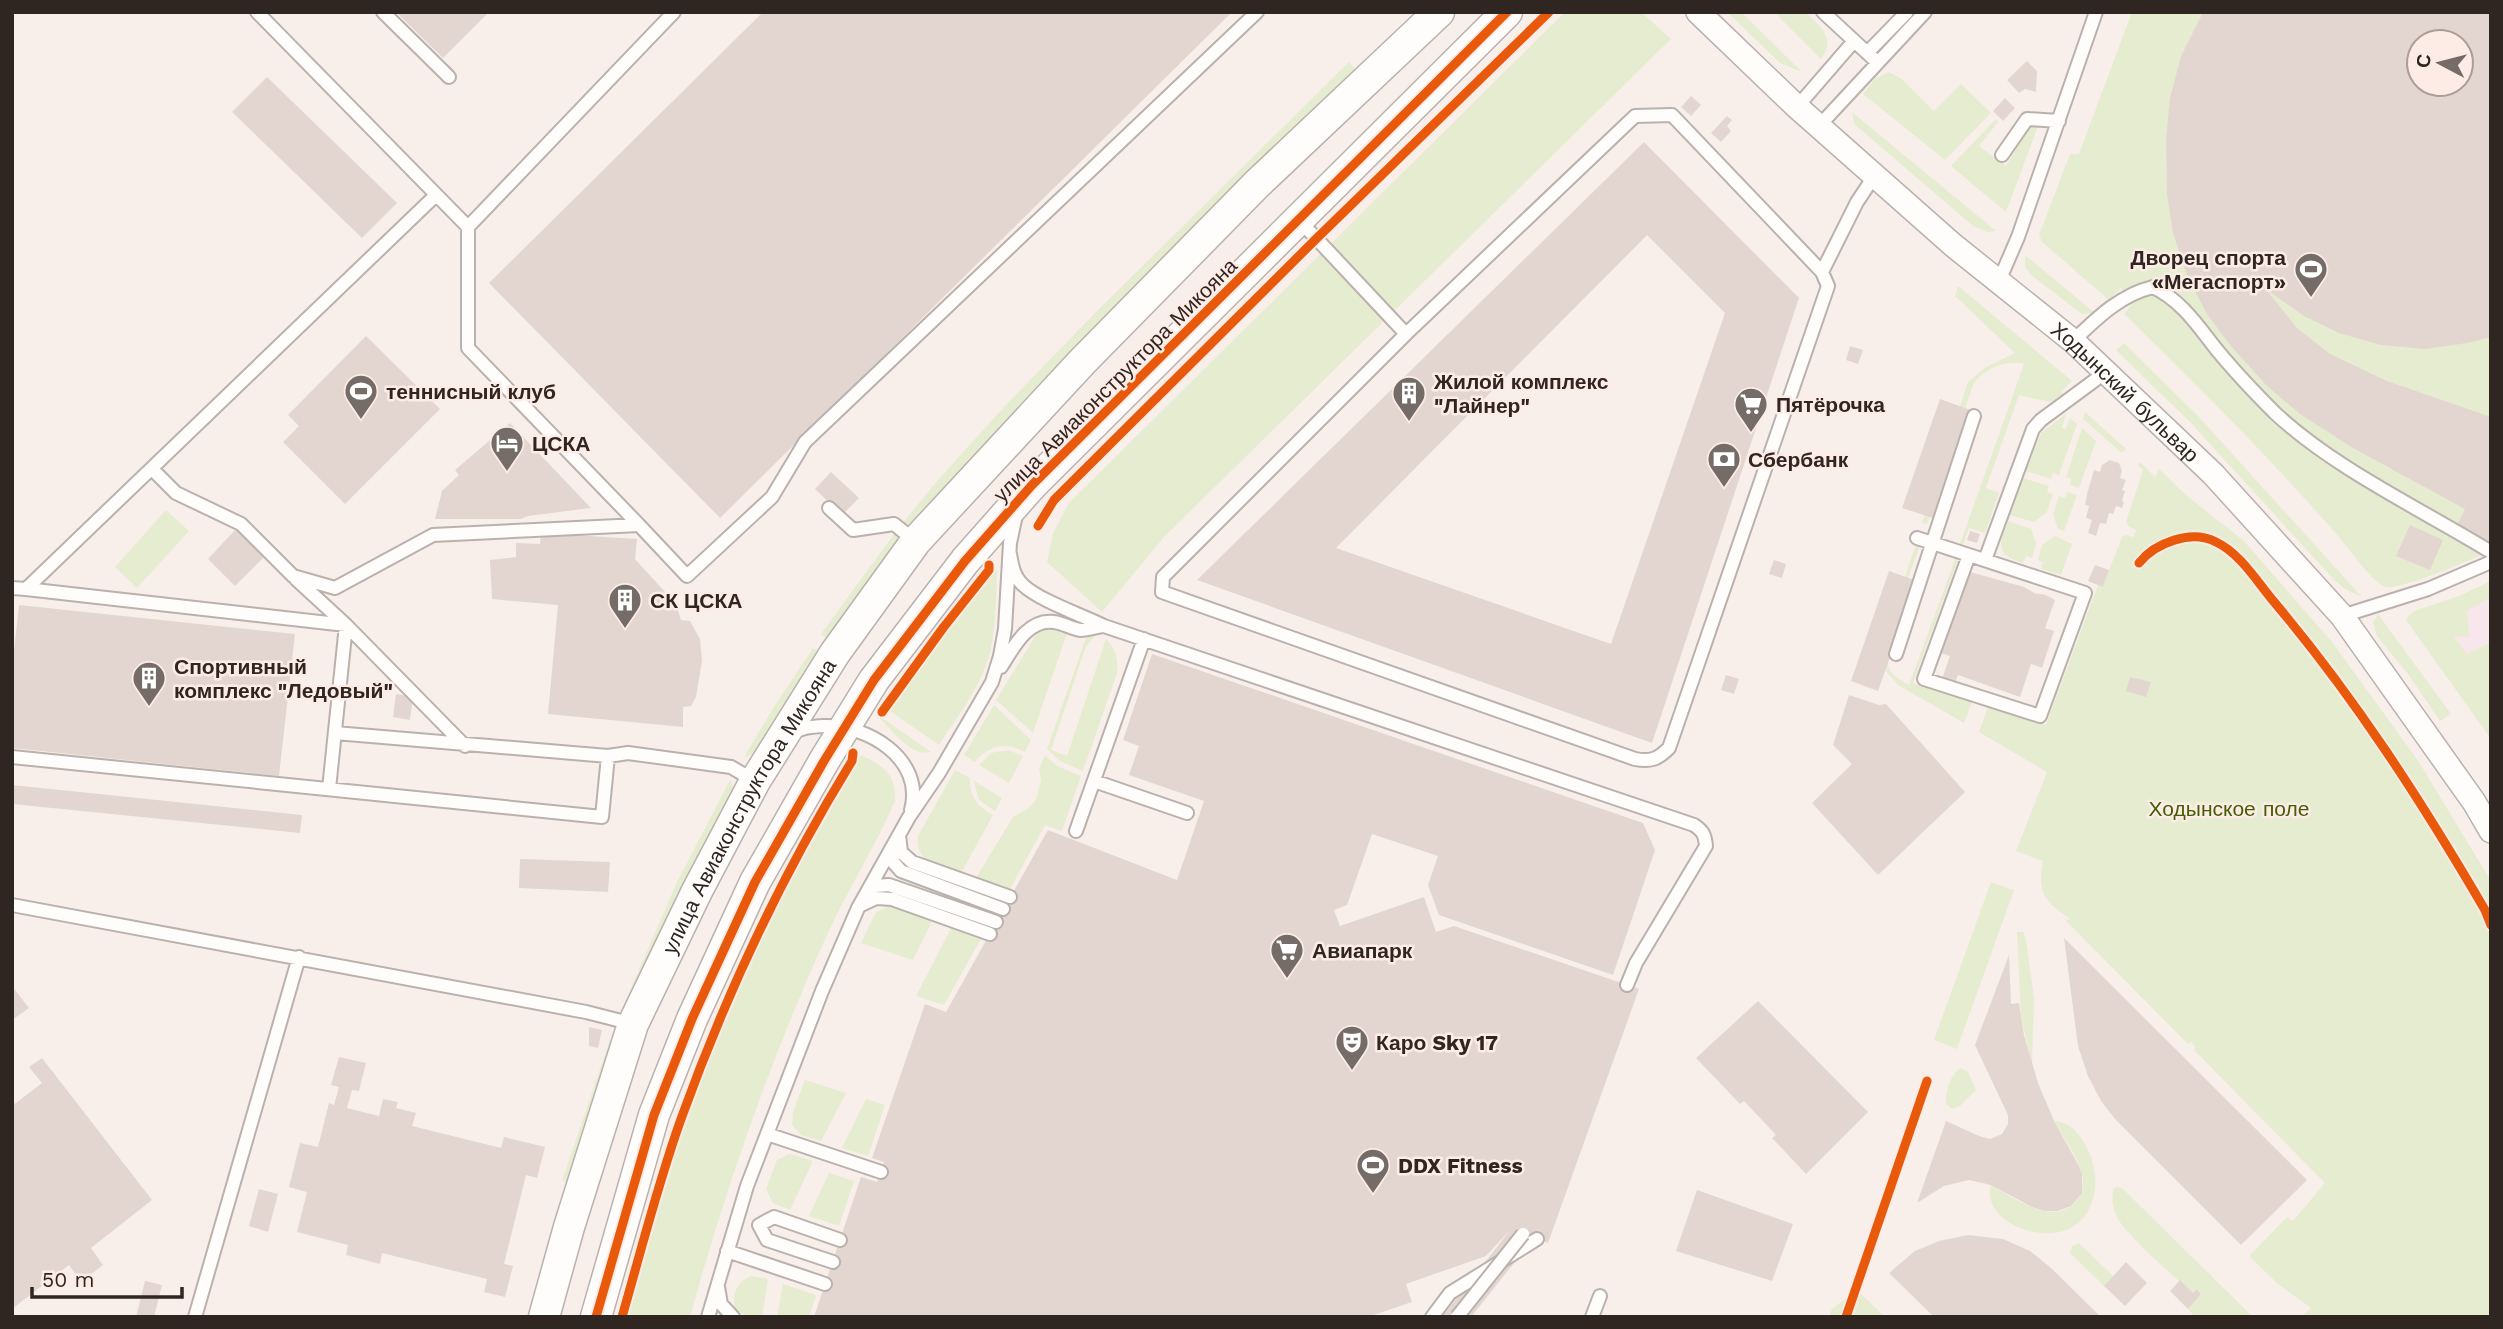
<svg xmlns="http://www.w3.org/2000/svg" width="2503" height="1329" viewBox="0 0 2503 1329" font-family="'Work Sans',sans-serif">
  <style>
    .education { fill: #f7e6eb }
    .green { fill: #e5ecd0; fill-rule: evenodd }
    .building { fill: #e3d6d1; fill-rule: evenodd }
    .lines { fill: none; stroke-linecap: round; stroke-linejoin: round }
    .service-casing { stroke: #bab1ad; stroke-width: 16 }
    .minor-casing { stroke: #bab1ad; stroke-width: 26 }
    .tertiary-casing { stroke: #bab1ad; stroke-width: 33 }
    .service { stroke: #fefdfc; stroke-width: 12 }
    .minor { stroke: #fefdfc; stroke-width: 23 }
    .tertiary { stroke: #fefdfc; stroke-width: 30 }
    .service-bridge-casing { stroke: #bab1ad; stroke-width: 16; stroke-linecap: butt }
    .service-bridge { stroke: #fefdfc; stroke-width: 12 }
    .cycleway-casing { stroke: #fdece6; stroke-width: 13 }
    .cycleway { stroke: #e8590c; stroke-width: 9 }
    .labels { text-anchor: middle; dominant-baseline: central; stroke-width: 5; stroke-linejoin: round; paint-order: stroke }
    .poi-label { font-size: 21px; font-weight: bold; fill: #2f2521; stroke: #fdece6; text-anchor: start }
    .street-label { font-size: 21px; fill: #2f2521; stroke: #fdece6 }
    .park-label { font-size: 21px; fill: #455e05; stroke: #fdece6 }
  </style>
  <rect width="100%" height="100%" fill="#f8efeb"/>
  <!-- education -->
  <path class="education" d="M2491 597V642L2467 654 2452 636 2467 611Z"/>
  <!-- green -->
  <path class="green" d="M1565 12H1641L1671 39 1164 537 1102 612 1047 562 1053 533 1069 503Z
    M1727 12H1741L1802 72 1780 63Z
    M1774 12H1805C1820 26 1837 38 1821 59Z
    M2132 12H2491V550C2477 558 2398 591 2386 587 2373 583 2349 549 2339 537 2271 459 2198 386 2124 314L2134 302 2121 288 2109 300 2042 242 2039 235 2070 154H2079ZM2419 42H2461V84H2419Z
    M1349 62 1356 70 1108 318 973 458 902 537 828 639 821 634 897 530 938 480 1004 407 1099 309Z
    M1889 72 1902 79 1934 111 1961 84 1991 113 1945 160 1863 94 1875 79Z
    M1852 112 1996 231 1988 232 1973 226 1859 128 1854 124Z
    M1996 119 1998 122 1979 146 2006 166 2029 126H2038L2006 212 1951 166Z
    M2025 255 2095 313 2082 314 2031 275 2025 267Z
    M1958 286 2072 381 2061 392 2063 394 2050 402 2019 395 1986 488 1999 493 1985 533 1969 528 1963 545 1960 544 2024 364C2006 359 1983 369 1973 385L1927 524 1922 523 1968 382 1986 367 2015 353 1955 296Z
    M2124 343 2198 416 2362 597 2345 589 2335 581 2191 423 2116 350Z
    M2085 412 2126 449 2122 453 2083 419Z
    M2066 414 2062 428 2066 429 2070 418 2077 424 2059 475 2053 473 2051 479 2026 471 2041 433Z
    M2082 428 2096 441 2079 488 2070 485 2071 479 2066 477Z
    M2140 462 2155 477 2159 469 2187 496 2244 541 2332 642 2419 762 2491 881V1317H2301L2311 1308 2278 1284 2249 1256 2287 1217 2293 1221 2325 1183 2194 1050 2196 1047 2191 1042 2188 1044 2065 920 2071 919C2045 902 2037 894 2043 861L2016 851 2047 772 1979 732 1988 707 2046 725 2098 585 2103 586 2122 537 2126 535 2134 537 2136 530 2128 526 2126 522 2143 470 2138 465Z
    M2023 478 2049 486 2047 492 2053 494 2047 512 2034 522 2010 515Z
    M2067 492 2077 495 2064 531 2058 529 2053 514 2059 496 2065 498Z
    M166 510 189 531 137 588 115 567Z
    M2008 521 2031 529 2036 544 2032 558 2026 556 2023 563C1995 555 1999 545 2008 521Z
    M2055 536 2072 544 2061 575 2041 569 2043 562 2038 560 2042 545Z
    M1916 544 1920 545C1911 572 1884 637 1887 662 1889 674 1899 680 1909 685L1956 557 1958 560 1913 683 1972 702 1964 723 1898 685 1885 670 1883 642Z
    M995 569 997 571C996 598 996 627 990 653 981 687 958 716 939 745L887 709 944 630Z
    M2491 581V597L2467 611 2469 637 2453 636 2467 654 2491 642V739L2406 620 2408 616 2414 611 2459 596Z
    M2378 614 2451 714 2440 721 2408 674 2377 636 2373 623Z
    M1046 628 1067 633 1033 733 996 700 1036 635Z
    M1097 634 1086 646 1051 750 1067 756 1106 639C1116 649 1118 660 1117 673L1083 771 1060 761 1047 749 1086 638Z
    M813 648 819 652 778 713 759 748 753 754 744 757 772 710Z
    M994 705 1031 740 1025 752C1006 741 988 746 975 762L964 755Z
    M881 717 931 752C911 757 894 732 880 719Z
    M1008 750 1023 756 1009 783 979 765 991 753Z
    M861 755C884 766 896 774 895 801 875 847 848 889 827 935 771 1058 726 1186 690 1317H627C640 1267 653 1217 668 1168 684 1117 704 1068 725 1019 764 928 807 839 861 755Z
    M1045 755 1057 766 1081 776 1062 831 1045 825 1010 889 976 878 1013 817 1029 808 1036 800 1041 780 1039 769Z
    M955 770 970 778C969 796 978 807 993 815L961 873C941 866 914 863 918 836Z
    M730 780 733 787 731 799 632 998 625 1002 677 882Z
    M974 781 1002 798 995 811 979 800Z
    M1991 882 2014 890 1957 1049 1934 1040Z
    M890 906 933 919 913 960 861 943 876 912Z
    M952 926 982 937 944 1005 916 996Z
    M2017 932H2023L2026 940 2034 998 2032 1064 2021 1016Z
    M610 1040V1057L584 1124 568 1182 562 1181Z
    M1960 1068 1968 1072 1976 1090 1960 1106 1952 1109 1946 1104C1945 1092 1950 1076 1960 1068Z
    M805 1080 846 1093 821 1141 801 1135 792 1125 793 1112Z
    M866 1099 885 1105 868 1156 842 1148Z
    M2054 1121C2073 1123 2081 1135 2089 1152 2102 1181 2096 1223 2060 1232 2032 1239 1982 1219 1991 1185 2012 1197 2054 1228 2076 1201 2082 1194 2084 1184 2082 1175 2079 1157 2063 1138 2054 1121Z
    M789 1154 813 1161 790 1210 773 1203 766 1189 777 1160Z
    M829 1173 854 1181 839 1226 809 1216Z
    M2117 1187 2122 1188 2253 1317H2195L2188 1309 2201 1293 2197 1289 2193 1293C2175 1278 2126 1235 2117 1217 2112 1208 2112 1199 2113 1189Z
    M2079 1243 2113 1276 2104 1286 2070 1253 2072 1246Z
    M751 1276 768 1279 762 1317H746L735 1308C732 1294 736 1282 751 1276Z
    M783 1284 816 1295 809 1317H777Z
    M1857 1290 1885 1317H1829L1832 1309Z"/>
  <!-- building -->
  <path class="building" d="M396 12H489L443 58Z
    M763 12H1232L720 518 489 283Z
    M2203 12H2491V337L2467 343 2425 349 2381 345 2339 333 2304 316 2266 289 2251 271 2297 328 2330 354 2387 381 2491 417V542L2457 526 2465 509 2353 448 2300 414 2267 386 2230 345 2207 314 2188 278 2173 233 2167 194 2166 140 2170 98 2181 56ZM2419 42H2461V84H2419Z
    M2027 61 2037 71 2036 92 2025 89 2019 93 2007 80Z
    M267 77 397 203 362 238 232 112Z
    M1691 96 1701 105 1691 116 1681 107Z
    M2005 98 2015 108 2003 121 1993 111Z
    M1727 116 1732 120 1727 126 1731 131 1721 142 1711 133Z
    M1644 142 1799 298 1652 743 1197 580ZM1647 235 1725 313 1611 644 1336 548Z
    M366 336 440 409 345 504 283 442 299 426 288 415Z
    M1850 346 1863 350 1858 364 1846 360Z
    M1940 399 1976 412 1939 520 1902 508Z
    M510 423 591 508 528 516 521 519H435L442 491 459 475 455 470Z
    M2110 460 2119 463 2122 471 2120 478 2126 480 2122 490 2125 491 2122 501 2124 502 2122 508 2116 506 2113 514 2109 513 2106 524 2100 523 2096 536 2088 533 2092 520 2086 518 2089 506 2085 505 2087 494 2094 470 2100 472 2102 465Z
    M831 472 859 498 842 515 815 489Z
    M2410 525 2443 540 2430 570 2396 556Z
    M236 529 264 557 235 586 208 559Z
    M1970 531 1980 534 1977 543 1967 540Z
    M541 533 637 539 635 559 676 604 681 620 690 621 700 639 702 661 696 697 691 706 683 707V727L548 714 558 605 492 599 490 560 516 557V543L540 544Z
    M1774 560 1786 564 1782 578 1769 574Z
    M2095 565 2109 570 2103 587 2088 581Z
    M1889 571 1917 581 1878 691 1851 681Z
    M1970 572 2024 587 2034 593 2046 595 2055 600 2045 628 2054 631 2042 668 2031 664 2020 697 1958 675 1955 683 1942 679 1950 656 1941 653Z
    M19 605 295 634 279 776 12 748V669Z
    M1152 654 1643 823 1655 850 1613 975 1439 915 1428 885 1438 856 1372 834 1347 905 1334 910 1340 926 1424 897 1436 932 1454 926 1639 989 1548 1243 1534 1238 1471 1317H1442L1511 1229 1486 1256 1406 1284 1412 1302 1368 1317H814L861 1177 877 1182 884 1162 872 1158 925 1004 946 1012 1048 830 1177 880 1204 801 1129 775 1139 746 1123 740Z
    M1726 675 1739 679 1734 694 1721 690Z
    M2130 677 2151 682 2146 697 2126 691Z
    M396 694 413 697 410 720 393 717Z
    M1849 695 1879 705 1886 704 1965 792 1878 875 1812 803 1852 764 1833 745Z
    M12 785 302 815 300 833 12 804Z
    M520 859 610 862 608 892 519 888Z
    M2064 938 2307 1180 2241 1245 2115 1119 2101 1101 2088 1076 2078 1046Z
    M2009 955 2011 1004 2019 1003 2024 1035 2038 1083 2055 1123 2079 1166 2082 1174V1193L2071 1206 2058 1211H2045L2032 1207 1991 1185 1969 1180 1944 1186 1917 1203 1946 1121 1979 1136 1990 1139 2002 1134 2008 1124V1115L1975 1045Z
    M12 986 29 1008 12 1020Z
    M1758 1001 1868 1112 1806 1174 1772 1138 1776 1135 1744 1101 1740 1104 1696 1058Z
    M589 1027 602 1030 598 1048 589 1046Z
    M339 1057 366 1063 359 1091 352 1090 347 1108 379 1116 383 1099 398 1102 396 1108 416 1113 412 1126 501 1148 504 1137 545 1147 537 1178 526 1175 504 1264 513 1266 505 1297 484 1292 487 1279 382 1253 380 1264 346 1255 348 1245 297 1232 307 1192 289 1187 300 1143 318 1147 329 1103 334 1105 339 1087 331 1085Z
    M42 1058 152 1200 91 1248 103 1265 81 1282 69 1265 12 1309V1106L42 1083 29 1067Z
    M259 1189 278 1194 268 1232 249 1226Z
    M1697 1190 1793 1224 1772 1281 1676 1251Z
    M1968 1235 2003 1239 2030 1251 2051 1268 2101 1317H1934L1889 1273 1915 1251 1939 1241Z
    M2126 1262 2147 1283 2125 1306 2104 1286Z
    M2180 1280 2193 1293 2197 1289 2201 1294 2188 1309 2170 1291Z
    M145 1281 162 1285 154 1317H136Z"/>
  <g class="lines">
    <defs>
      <path id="service" d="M257 12 468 227
        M383 12 449 77
        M1823 12 1877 62
        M1867 53 1907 12
        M1797 107 1854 41
        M1672 115 1822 272 1828 286 1669 748C1658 759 1651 762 1635 759L1162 592 1163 577 1406 334 1635 116Z
        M1819 126 1925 12
        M2002 155 2027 119 2059 121
        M1299 220 1406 334
        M1822 272 1857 202 1875 175
        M1999 281 2018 237 2096 12
        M2073 341C2097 318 2120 295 2153 287 2181 300 2198 326 2217 350 2235 372 2255 393 2275 413 2335 469 2421 509 2491 552
        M153 470 176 493 241 524 293 576 335 588 433 535 639 525 468 348V227L674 12
        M829 508 853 530 894 524 915 541
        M639 525 687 576 772 497 805 442 1257 12
        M1917 538 2085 593 2040 716 1924 679 1969 555
        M1010 554C1012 566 1014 577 1023 585 1040 601 1082 615 1104 626L1694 825C1703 831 1705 835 1706 846L1636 963 1627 985
        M1985 560 2033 429 2041 420 2106 372
        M296 579 346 625 465 746
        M12 588 26 589 436 195
        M26 589 346 625 329 789
        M2342 616 2428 589 2491 562
        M1896 654 1974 416
        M1001 667C1013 648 1028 618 1054 622 1063 623 1072 629 1081 630 1088 630 1096 627 1103 626
        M335 733 608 756 628 753 731 767 755 781
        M791 734C801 727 812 727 823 726 867 724 925 759 911 810
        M12 757 602 817 608 756
        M1094 781 1187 813
        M1076 831 1144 639
        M899 835 901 852 912 862 1010 897
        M892 848 893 862 901 871 1003 909
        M868 892 875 886 889 885 996 922
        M12 905 586 1012 633 1024
        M861 905 876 898 892 899 990 934
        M767 1134 881 1172
        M727 1251 825 1284
        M833 1262 767 1240 759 1225 774 1217 840 1240
        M718 1287 721 1304 733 1317
        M195 1317 299 957
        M708 1317 747 1186 822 991 858 908 909 817 939 773 992 682 1000 656 1005 629 1010 543 1016 515
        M1432 1317 1450 1293 1537 1239
        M1592 1317 1600 1296"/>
      <g id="minor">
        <path id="s1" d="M1698 12 1797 107 1953 245 2073 341 2213 474 2342 616 2474 802 2491 831"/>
      </g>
      <g id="tertiary">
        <path id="s2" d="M544 1317 569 1227 633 1024 697 891 755 781 835 653 916 541 1082 362 1257 184 1439 12"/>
        <path d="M596 1317 654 1115 692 1019 755 882 824 761 874 680 965 561 1032 485 1507 12"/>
      </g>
    </defs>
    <!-- service casing -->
    <use href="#service" class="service-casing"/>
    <!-- minor casing -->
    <use href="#minor" class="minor-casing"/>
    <!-- tertiary casing -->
    <use href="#tertiary" class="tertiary-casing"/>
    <!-- service -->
    <use href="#service" class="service"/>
    <!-- minor -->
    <use href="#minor" class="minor"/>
    <!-- tertiary -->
    <use href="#tertiary" class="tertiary"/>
    <defs>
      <path id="service-bridge" d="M1457 1317 1523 1234"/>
    </defs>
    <!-- service-bridge casing -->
    <use href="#service-bridge" class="service-bridge-casing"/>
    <!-- service-bridge -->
    <use href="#service-bridge" class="service-bridge"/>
    <defs>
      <path id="cycleway" d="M1038 526 1054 500 1316 239 1549 12
        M2139 563C2155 543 2191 529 2216 542 2240 553 2258 583 2275 603 2355 698 2422 802 2485 910L2491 925
        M882 712 943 628 989 570V565
        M596 1317 654 1115 692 1019 755 882 824 761 874 680 965 561 1032 485 1507 12
        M622 1317C641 1251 658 1183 681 1119 726 994 783 873 852 761L853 753
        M1846 1317 1927 1081"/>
    </defs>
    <!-- cycleway casing -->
    <use href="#cycleway" class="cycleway-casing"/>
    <!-- cycleway -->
    <use href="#cycleway" class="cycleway"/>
  </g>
  <!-- icons -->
  <defs>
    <symbol id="stadium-pin" viewBox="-11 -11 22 30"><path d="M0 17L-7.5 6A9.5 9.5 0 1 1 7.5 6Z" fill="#756c68" stroke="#fdece6"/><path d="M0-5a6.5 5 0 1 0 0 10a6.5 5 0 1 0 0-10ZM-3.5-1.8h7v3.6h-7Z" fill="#fff"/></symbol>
    <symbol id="building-pin" viewBox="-11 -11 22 30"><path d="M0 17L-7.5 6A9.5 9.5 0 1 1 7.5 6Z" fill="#756c68" stroke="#fdece6"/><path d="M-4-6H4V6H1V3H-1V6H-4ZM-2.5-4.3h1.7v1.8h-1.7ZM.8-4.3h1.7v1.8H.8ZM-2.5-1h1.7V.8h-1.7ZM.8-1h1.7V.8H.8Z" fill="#fff"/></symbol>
    <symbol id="supermarket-pin" viewBox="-11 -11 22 30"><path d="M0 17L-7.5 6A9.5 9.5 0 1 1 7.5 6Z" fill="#756c68" stroke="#fdece6"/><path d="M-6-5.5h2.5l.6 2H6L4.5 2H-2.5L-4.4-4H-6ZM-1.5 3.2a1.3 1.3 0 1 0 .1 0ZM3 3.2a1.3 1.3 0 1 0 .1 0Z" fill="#fff"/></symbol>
    <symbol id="hotel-pin" viewBox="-11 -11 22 30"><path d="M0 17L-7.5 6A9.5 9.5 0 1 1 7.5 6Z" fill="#756c68" stroke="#fdece6"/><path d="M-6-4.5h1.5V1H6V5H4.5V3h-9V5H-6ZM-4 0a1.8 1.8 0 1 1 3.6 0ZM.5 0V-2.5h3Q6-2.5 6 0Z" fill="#fff"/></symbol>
    <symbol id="bank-pin" viewBox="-11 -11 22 30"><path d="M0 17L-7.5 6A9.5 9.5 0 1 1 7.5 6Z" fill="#756c68" stroke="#fdece6"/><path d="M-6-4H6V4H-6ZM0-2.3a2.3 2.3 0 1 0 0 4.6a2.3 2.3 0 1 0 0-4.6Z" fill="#fff"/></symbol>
    <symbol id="theatre-pin" viewBox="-11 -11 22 30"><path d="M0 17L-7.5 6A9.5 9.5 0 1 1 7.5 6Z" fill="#756c68" stroke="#fdece6"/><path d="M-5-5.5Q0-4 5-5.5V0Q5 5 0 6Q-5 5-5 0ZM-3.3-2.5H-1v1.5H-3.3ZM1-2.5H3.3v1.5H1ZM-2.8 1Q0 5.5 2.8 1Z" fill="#fff"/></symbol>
  </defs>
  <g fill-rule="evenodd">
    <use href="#stadium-pin" x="2292" y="250" width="38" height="52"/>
    <use href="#stadium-pin" x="342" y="372" width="38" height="52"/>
    <use href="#building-pin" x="1390" y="374" width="38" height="52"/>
    <use href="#supermarket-pin" x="1732" y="385" width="38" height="52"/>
    <use href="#hotel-pin" x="488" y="424" width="38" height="52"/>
    <use href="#bank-pin" x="1705" y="440" width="38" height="52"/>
    <use href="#building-pin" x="606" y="581" width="38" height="52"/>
    <use href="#building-pin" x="130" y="659" width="38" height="52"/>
    <use href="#supermarket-pin" x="1268" y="931" width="38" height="52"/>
    <use href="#theatre-pin" x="1333" y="1023" width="38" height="52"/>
    <use href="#stadium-pin" x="1354" y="1146" width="38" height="52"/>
  </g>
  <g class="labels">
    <!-- poi labels -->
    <g class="poi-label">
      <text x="2286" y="257" text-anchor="end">Дворец спорта<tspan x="2286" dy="24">«Мегаспорт»</tspan></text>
      <text x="1434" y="381">Жилой комплекс<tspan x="1434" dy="24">"Лайнер"</tspan></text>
      <text x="386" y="391">теннисный клуб</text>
      <text x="1776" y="404">Пятёрочка</text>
      <text x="532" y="443">ЦСКА</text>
      <text x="1748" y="459">Сбербанк</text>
      <text x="650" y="600">СК ЦСКА</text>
      <text x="174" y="666">Спортивный<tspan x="174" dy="24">комплекс "Ледовый"</tspan></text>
      <text x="1312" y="950">Авиапарк</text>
      <text x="1376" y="1042">Каро Sky 17</text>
      <text x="1398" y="1165">DDX Fitness</text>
    </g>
    <!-- street labels -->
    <g class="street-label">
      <text transform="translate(1115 380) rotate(-45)">улица Авиаконструктора Микояна</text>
      <text stroke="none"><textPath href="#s1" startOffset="572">Ходынский бульвар</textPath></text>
      <text stroke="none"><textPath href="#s2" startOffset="553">улица Авиаконструктора Микояна</textPath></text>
    </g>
    <!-- park labels -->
    <g class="park-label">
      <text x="2229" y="808">Ходынское поле</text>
    </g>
  </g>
  <!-- border -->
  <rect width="2503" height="1329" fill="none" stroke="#2f2521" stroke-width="28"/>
  <!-- north arrow -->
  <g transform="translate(2440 63) rotate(277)"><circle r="33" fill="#fdece6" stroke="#ab9c97" stroke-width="2"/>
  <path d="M0-5L12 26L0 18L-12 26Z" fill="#756c68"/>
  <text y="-10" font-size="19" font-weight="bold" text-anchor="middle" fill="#2f2521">С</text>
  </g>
  <!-- scale -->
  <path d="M32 1287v10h150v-10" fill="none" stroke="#2f2521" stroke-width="3.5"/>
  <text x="42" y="1287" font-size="21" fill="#2f2521" stroke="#fdece6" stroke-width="5" paint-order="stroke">50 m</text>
</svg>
